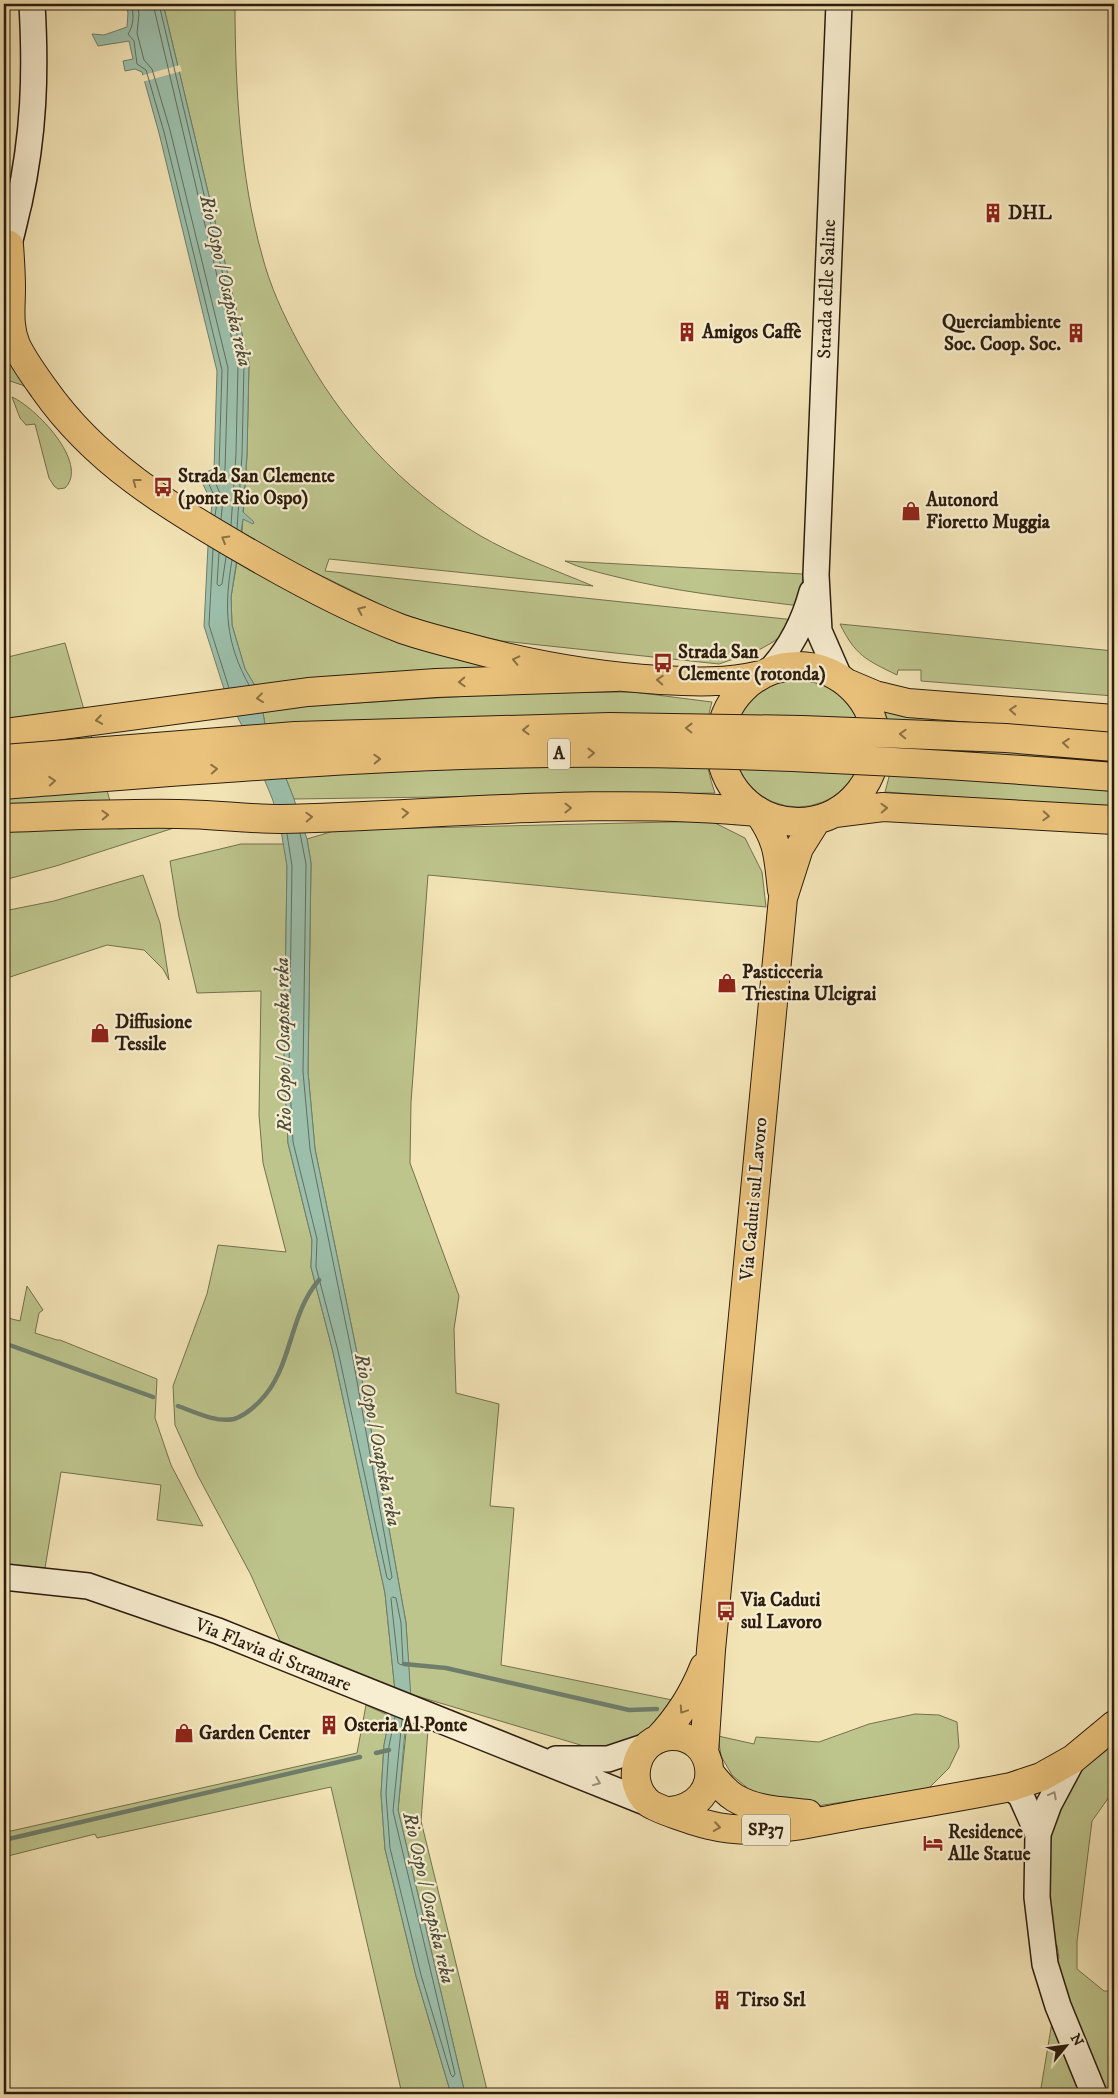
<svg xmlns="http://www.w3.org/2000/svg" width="1118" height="2098" viewBox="0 0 1118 2098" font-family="'IM FELL DW Pica',serif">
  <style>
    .green { fill: #bdc48c; stroke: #74704d }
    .water { fill: #9cbfab; stroke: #6f7e6c }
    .pier { fill: #f3e4b6 }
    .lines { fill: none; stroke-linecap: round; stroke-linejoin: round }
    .shore { stroke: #646e5c; stroke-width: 1 }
    .stream { stroke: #6f7e6c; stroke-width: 4.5 }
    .secondary-casing { stroke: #2c1d0e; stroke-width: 28 }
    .primary-casing { stroke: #2c1d0e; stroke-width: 30 }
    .highway-casing { stroke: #2c1d0e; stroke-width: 30 }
    .secondary { stroke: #f7edd0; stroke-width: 25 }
    .primary { stroke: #eac27b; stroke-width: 28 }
    .highway { stroke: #eac27b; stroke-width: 28 }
    .highway-bridge-casing { stroke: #2c1d0e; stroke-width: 30; stroke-linecap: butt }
    .highway-bridge { stroke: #eac27b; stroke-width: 28 }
    .oneway { stroke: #8b7044 }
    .oneway2 { stroke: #9c8f79 }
    .labels { text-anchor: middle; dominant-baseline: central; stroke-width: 4.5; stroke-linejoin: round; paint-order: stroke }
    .shield { fill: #f7edd0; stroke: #695b48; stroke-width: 1 }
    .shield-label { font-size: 18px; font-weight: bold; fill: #2c1d0e }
    .poi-label { font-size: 19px; font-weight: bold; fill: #2c1d0e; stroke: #f7edd0; text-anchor: start }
    .street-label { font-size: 19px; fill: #2c1d0e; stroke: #f7edd0 }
    .water-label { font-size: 20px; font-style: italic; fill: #4e4e3d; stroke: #f7edd0 }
  </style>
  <rect width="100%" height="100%" fill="#f3e4b6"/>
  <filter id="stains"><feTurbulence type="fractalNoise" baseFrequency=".004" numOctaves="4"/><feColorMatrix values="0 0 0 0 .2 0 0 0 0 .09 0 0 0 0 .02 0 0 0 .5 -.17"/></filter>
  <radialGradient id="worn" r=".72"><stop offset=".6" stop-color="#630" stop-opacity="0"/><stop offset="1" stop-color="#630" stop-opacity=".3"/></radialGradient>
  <!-- green -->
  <path class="green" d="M163 4H235C235 84 240 177 262 255 270 286 283 314 298 342 341 422 400 488 479 535 515 556 555 570 593 586L329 559 325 571 795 620 785 633 773 642 757 651 719 664 502 641 447 629 392 610 283 557 275 560 509 671 308 692 309 706 515 693 633 692 712 702C702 736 704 761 715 793L294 799 265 725 260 694 245 669 232 625 231 597 242 532 247 455 249 363Z
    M4 354 10 356 31 391 22 385 4 379Z
    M12 397C35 407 90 463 65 488L58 489 54 486 49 478 35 424 26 425 20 418Z
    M565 561 803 574 800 606C737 598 674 592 613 576 597 572 580 568 565 561Z
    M840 624 1114 651V696L921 681V670H898L897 675C866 660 855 655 840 624Z
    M65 643 118 829 180 826 56 866 4 880V658Z
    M734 743a64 64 0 1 1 128 0a64 64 0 1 1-128 0Z
    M884 712 1114 730V808L885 792C895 757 894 746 884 712Z
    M711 821 745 838 762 872 766 907 428 875 411 1102 410 1163 459 1296 454 1329 456 1393 499 1404 490 1506 514 1508 501 1665 677 1701 664 1721 617 1749 587 1747 410 1694 406 1623 358 1358 315 1149 308 1072 311 863 307 839 337 830Z
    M241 844H284L287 866 284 1070 288 1143 312 1240 311 1267 333 1352 385 1593 395 1691 280 1641 251 1575 198 1476 175 1425 173 1386 207 1294 218 1245 286 1252 263 1163 259 1115 261 991 197 993 179 917 170 861Z
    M143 875 160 923 169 980 163 969 144 950 107 945 4 979V911L54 901Z
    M27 1286 43 1310 39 1313 35 1333 57 1340H60L157 1379 155 1418 171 1465 203 1526 157 1520 161 1485 61 1472 45 1568 4 1567V1317L20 1321Z
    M366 1705 390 1716 384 1745 381 1794 385 1849 416 1976 451 2094H402L331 1787 97 1838 95 1834 4 1857V1833L11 1831 357 1753Z
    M915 1714 939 1715 957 1722 959 1747 949 1768 928 1789 817 1806 779 1803 751 1791 732 1775 721 1756 718 1736 754 1744 756 1737 819 1742 869 1724Z
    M407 1723 428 1730 421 1821 488 2094H465L398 1810Z
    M1114 1742V1790L1092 1821 1077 1942V1969L1104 1991H1114V2094H1106L1053 1967 1059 1958 1057 1945 1050 1946 1044 1894 1053 1812 1079 1771Z
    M1053 2016 1085 2094H1040Z"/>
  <!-- water -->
  <path class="water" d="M126 4H163L249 363 247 455 243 512 254 522 253 524 243 519 231 597 232 625 245 669 260 694 265 725 294 799 307 839 311 863 308 1072 315 1149 358 1358 406 1623 411 1699 405 1731 398 1810 465 2094H451L416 1976 385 1849 381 1794 384 1745 395 1691 385 1593 333 1352 311 1267 312 1240 288 1143 284 1070 287 866 279 819 272 798 243 728 224 689 204 626 208 546 212 503 200 478 206 472 214 469 217 371 159 133 142 72 135 69 125 71 123 61 133 59 129 41 98 46 92 34 104 35 127 27 128 13Z"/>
  <!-- pier -->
  <path class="pier" d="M180 65 182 71 142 82 140 76Z"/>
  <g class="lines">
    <!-- shore -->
    <path class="shore" d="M131 4C134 15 134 25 128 34L134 41 137 64 146 70 164 132 222 370 219 469 207 480 217 502 215 516
      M137 4 139 14 137 33 144 60 152 69 170 130 228 368 225 469 222 476 215 482 223 500 221 519
      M153 4 238 365 236 454 231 525
      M159 4 244 364 242 455 237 529
      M213 549 209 625 229 688
      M219 553 217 584 219 586 222 584 226 557
      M232 560C224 607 225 642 249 685
      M287 834 292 866 289 1069 293 1142 317 1239 316 1267 338 1351 387 1578 390 1580 392 1577 353 1359 310 1149 303 1072 306 864 300 833
      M393 1597 396 1598 401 1623 403 1663 401 1665 398 1663 391 1599Z
      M395 1717 389 1746 386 1794 390 1848 421 1975 451 2075 453 2077 455 2074 393 1811 402 1720"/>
    <!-- stream -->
    <path class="stream" d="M4 1343 153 1397
      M178 1406C195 1412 216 1423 234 1419 244 1416 252 1409 259 1402 293 1369 288 1315 319 1280
      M404 1664 446 1668 629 1710 657 1709
      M376 1753 389 1750
      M4 1840 360 1757"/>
    <defs>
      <path id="secondary" d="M839 4 816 575 819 631 840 679
        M4 259C11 241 14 222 19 203 34 134 36 74 32 4
        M769 672C790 649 804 622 812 592
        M4 1577 88 1586 218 1631 650 1804
        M556 1759H608L647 1746
        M1073 1759 1049 1804 1038 1834 1037 1897 1045 1964 1058 2006 1094 2094
        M1011 1787 1021 1796 1038 1834"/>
      <path id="primary" d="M9 245C10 259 11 274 11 288 11 308 8 326 16 345 23 360 34 375 44 389 95 462 168 506 244 550 294 579 347 608 402 629 422 636 442 641 462 646 527 664 593 676 660 680 695 682 727 683 760 675
        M720 744a78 78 0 1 1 156 0a78 78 0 1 1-156 0Z
        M849 684 875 695 908 703 1114 719
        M758 812C779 841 778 856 782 890
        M835 813 883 807 1114 820
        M658 1739C679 1717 693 1695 704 1667
        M704 1753 711 1650 783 898 799 848 816 821
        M710 1773C717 1782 725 1792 735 1798 757 1811 784 1811 808 1814
        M671 1811C727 1804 717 1734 671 1736 636 1738 624 1782 649 1803 654 1808 699 1823 709 1825 757 1837 807 1824 855 1815 907 1806 959 1797 1011 1787L1041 1777 1073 1759 1114 1725"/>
      <path id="highway" d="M4 733 308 692 436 683 616 677
        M4 818C62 816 120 813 178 814 212 814 247 819 281 819 440 815 599 797 758 812"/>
    </defs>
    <!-- secondary casing -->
    <use href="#secondary" class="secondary-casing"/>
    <!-- primary casing -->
    <use href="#primary" class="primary-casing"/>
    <!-- highway casing -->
    <use href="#highway" class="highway-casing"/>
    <!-- secondary -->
    <use href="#secondary" class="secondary"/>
    <!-- primary -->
    <use href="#primary" class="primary"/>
    <!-- highway -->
    <use href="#highway" class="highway"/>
    <defs>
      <path id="highway-bridge" d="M4 759 295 736 610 727 802 730 1006 738 1114 747
        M4 785C210 769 416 751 623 753 787 754 951 764 1114 777"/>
    </defs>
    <!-- highway-bridge casing -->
    <use href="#highway-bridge" class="highway-bridge-casing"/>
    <!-- highway-bridge -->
    <use href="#highway-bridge" class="highway-bridge"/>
  </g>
  <!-- one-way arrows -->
  <defs><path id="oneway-chevron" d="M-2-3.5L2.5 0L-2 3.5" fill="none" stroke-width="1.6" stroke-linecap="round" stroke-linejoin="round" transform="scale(1.25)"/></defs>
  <g class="oneway">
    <use href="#oneway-chevron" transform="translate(136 482) rotate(-143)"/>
    <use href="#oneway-chevron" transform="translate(225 539) rotate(-150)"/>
    <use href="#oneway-chevron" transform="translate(361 610) rotate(-156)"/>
    <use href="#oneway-chevron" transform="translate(516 660) rotate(-167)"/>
    <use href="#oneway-chevron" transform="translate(660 680) rotate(-177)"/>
    <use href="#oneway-chevron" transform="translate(462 682) rotate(178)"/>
    <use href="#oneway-chevron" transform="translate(260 698) rotate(173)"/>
    <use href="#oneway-chevron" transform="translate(1013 710) rotate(-176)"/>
    <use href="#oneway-chevron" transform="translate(99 720) rotate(172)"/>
    <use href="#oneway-chevron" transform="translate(689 728) rotate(-179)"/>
    <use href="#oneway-chevron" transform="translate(526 730) rotate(178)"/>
    <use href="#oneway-chevron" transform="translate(903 734) rotate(-178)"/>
    <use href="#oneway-chevron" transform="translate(1066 743) rotate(-175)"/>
    <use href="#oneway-chevron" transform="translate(591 753) rotate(-1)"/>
    <use href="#oneway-chevron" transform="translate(377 759) rotate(-2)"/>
    <use href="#oneway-chevron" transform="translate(214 769) rotate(-4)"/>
    <use href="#oneway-chevron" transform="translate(52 781) rotate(-4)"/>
    <use href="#oneway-chevron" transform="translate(568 808)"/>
    <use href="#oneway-chevron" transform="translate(884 808) rotate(-2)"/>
    <use href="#oneway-chevron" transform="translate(405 813) rotate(-3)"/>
    <use href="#oneway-chevron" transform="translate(105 815) rotate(-2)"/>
    <use href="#oneway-chevron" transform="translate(1046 816) rotate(3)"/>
    <use href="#oneway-chevron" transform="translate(309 817) rotate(-3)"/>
    <use href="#oneway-chevron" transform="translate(683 1710) rotate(124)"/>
    <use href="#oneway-chevron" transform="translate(717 1827) rotate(9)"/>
  </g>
  <g class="oneway2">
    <use href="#oneway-chevron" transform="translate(597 1782) rotate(22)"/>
    <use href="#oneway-chevron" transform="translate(1053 1795) rotate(-62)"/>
  </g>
  <!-- icons -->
  <defs>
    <symbol id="building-bare" viewBox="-9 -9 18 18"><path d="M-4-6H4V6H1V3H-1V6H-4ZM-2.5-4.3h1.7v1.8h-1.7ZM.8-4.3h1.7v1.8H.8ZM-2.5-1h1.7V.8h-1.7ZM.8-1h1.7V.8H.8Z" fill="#8f2418" stroke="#f7edd0" stroke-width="2.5" paint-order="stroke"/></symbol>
    <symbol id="bus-bare" viewBox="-9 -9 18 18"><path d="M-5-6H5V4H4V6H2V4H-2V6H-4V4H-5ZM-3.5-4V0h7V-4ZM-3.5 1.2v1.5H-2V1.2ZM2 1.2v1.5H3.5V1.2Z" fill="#8f2418" stroke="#f7edd0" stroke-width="2.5" paint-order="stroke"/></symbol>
    <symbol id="shop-bare" viewBox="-9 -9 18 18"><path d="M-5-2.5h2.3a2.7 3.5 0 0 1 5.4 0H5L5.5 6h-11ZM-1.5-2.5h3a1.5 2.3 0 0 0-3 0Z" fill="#8f2418" stroke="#f7edd0" stroke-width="2.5" paint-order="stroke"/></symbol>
    <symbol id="hotel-bare" viewBox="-9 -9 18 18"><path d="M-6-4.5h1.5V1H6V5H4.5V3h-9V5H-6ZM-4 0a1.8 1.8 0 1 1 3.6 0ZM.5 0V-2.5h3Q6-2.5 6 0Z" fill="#8f2418" stroke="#f7edd0" stroke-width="2.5" paint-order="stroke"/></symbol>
  </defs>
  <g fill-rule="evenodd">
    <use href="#building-bare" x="979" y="199" width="28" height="28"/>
    <use href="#building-bare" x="673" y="318" width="28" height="28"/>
    <use href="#building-bare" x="1062" y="319" width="28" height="28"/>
    <use href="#bus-bare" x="149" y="473" width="28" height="28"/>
    <use href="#shop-bare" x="897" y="497" width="28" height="28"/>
    <use href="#bus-bare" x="649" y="649" width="28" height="28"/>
    <use href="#shop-bare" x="713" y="969" width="28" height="28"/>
    <use href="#shop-bare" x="86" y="1019" width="28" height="28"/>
    <use href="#bus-bare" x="712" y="1597" width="28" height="28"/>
    <use href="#building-bare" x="315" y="1711" width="28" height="28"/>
    <use href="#shop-bare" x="170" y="1719" width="28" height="28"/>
    <use href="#hotel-bare" x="919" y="1829" width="28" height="28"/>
    <use href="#building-bare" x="708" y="1986" width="28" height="28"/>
  </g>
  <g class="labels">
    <!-- shield labels -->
    <g class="shield">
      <rect x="548" y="738.5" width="22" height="31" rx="4"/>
      <rect x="742" y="1814.5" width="48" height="31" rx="4"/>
    </g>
    <g class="shield-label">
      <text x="559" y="754">A</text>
      <text x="766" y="1830">SP37</text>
    </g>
    <!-- poi labels -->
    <g class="poi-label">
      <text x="1008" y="213">DHL</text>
      <text x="1061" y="322" text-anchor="end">Querciambiente<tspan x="1061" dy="22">Soc. Coop. Soc.</tspan></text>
      <text x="702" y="332">Amigos Caffè</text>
      <text x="178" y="476">Strada San Clemente<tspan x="178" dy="22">(ponte Rio Ospo)</tspan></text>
      <text x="926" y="500">Autonord<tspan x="926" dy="22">Fioretto Muggia</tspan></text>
      <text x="678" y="652">Strada San<tspan x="678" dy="22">Clemente (rotonda)</tspan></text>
      <text x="742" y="972">Pasticceria<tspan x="742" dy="22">Triestina Ulcigrai</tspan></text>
      <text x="115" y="1022">Diffusione<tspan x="115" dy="22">Tessile</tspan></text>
      <text x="741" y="1600">Via Caduti<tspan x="741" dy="22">sul Lavoro</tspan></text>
      <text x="344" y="1725">Osteria Al Ponte</text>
      <text x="199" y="1733">Garden Center</text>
      <text x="948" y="1832">Residence<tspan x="948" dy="22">Alle Statue</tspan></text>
      <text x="737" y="2000">Tirso Srl</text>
    </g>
    <!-- street labels -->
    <g class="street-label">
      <text transform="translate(827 289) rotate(-88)">Strada delle Saline</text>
      <text transform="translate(754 1199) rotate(-85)">Via Caduti sul Lavoro</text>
      <text transform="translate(273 1655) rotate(22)">Via Flavia di Stramare</text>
    </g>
    <!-- water labels -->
    <g class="water-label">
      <text transform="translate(225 281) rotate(77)">Rio Ospo / Osapska reka</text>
      <text transform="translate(284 1045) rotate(-91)">Rio Ospo / Osapska reka</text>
      <text transform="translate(377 1440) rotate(79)">Rio Ospo / Osapska reka</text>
      <text transform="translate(428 1898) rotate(77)">Rio Ospo / Osapska reka</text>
    </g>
  </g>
  <!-- margin -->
  <rect width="1118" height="2098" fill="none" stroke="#f3e4b6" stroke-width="20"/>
  <rect x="5" y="5" width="1108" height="2088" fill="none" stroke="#2c1d0e" stroke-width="2.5"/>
  <rect x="10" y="10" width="1098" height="2078" fill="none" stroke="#2c1d0e"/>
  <!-- north arrow -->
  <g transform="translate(1066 2046) rotate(61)" stroke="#f7edd0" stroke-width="4" paint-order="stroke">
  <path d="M0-4L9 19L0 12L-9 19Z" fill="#2c1d0e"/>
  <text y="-8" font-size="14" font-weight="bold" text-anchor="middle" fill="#2c1d0e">N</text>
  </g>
  <rect width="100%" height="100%" filter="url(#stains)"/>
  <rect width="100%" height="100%" fill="url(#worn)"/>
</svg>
